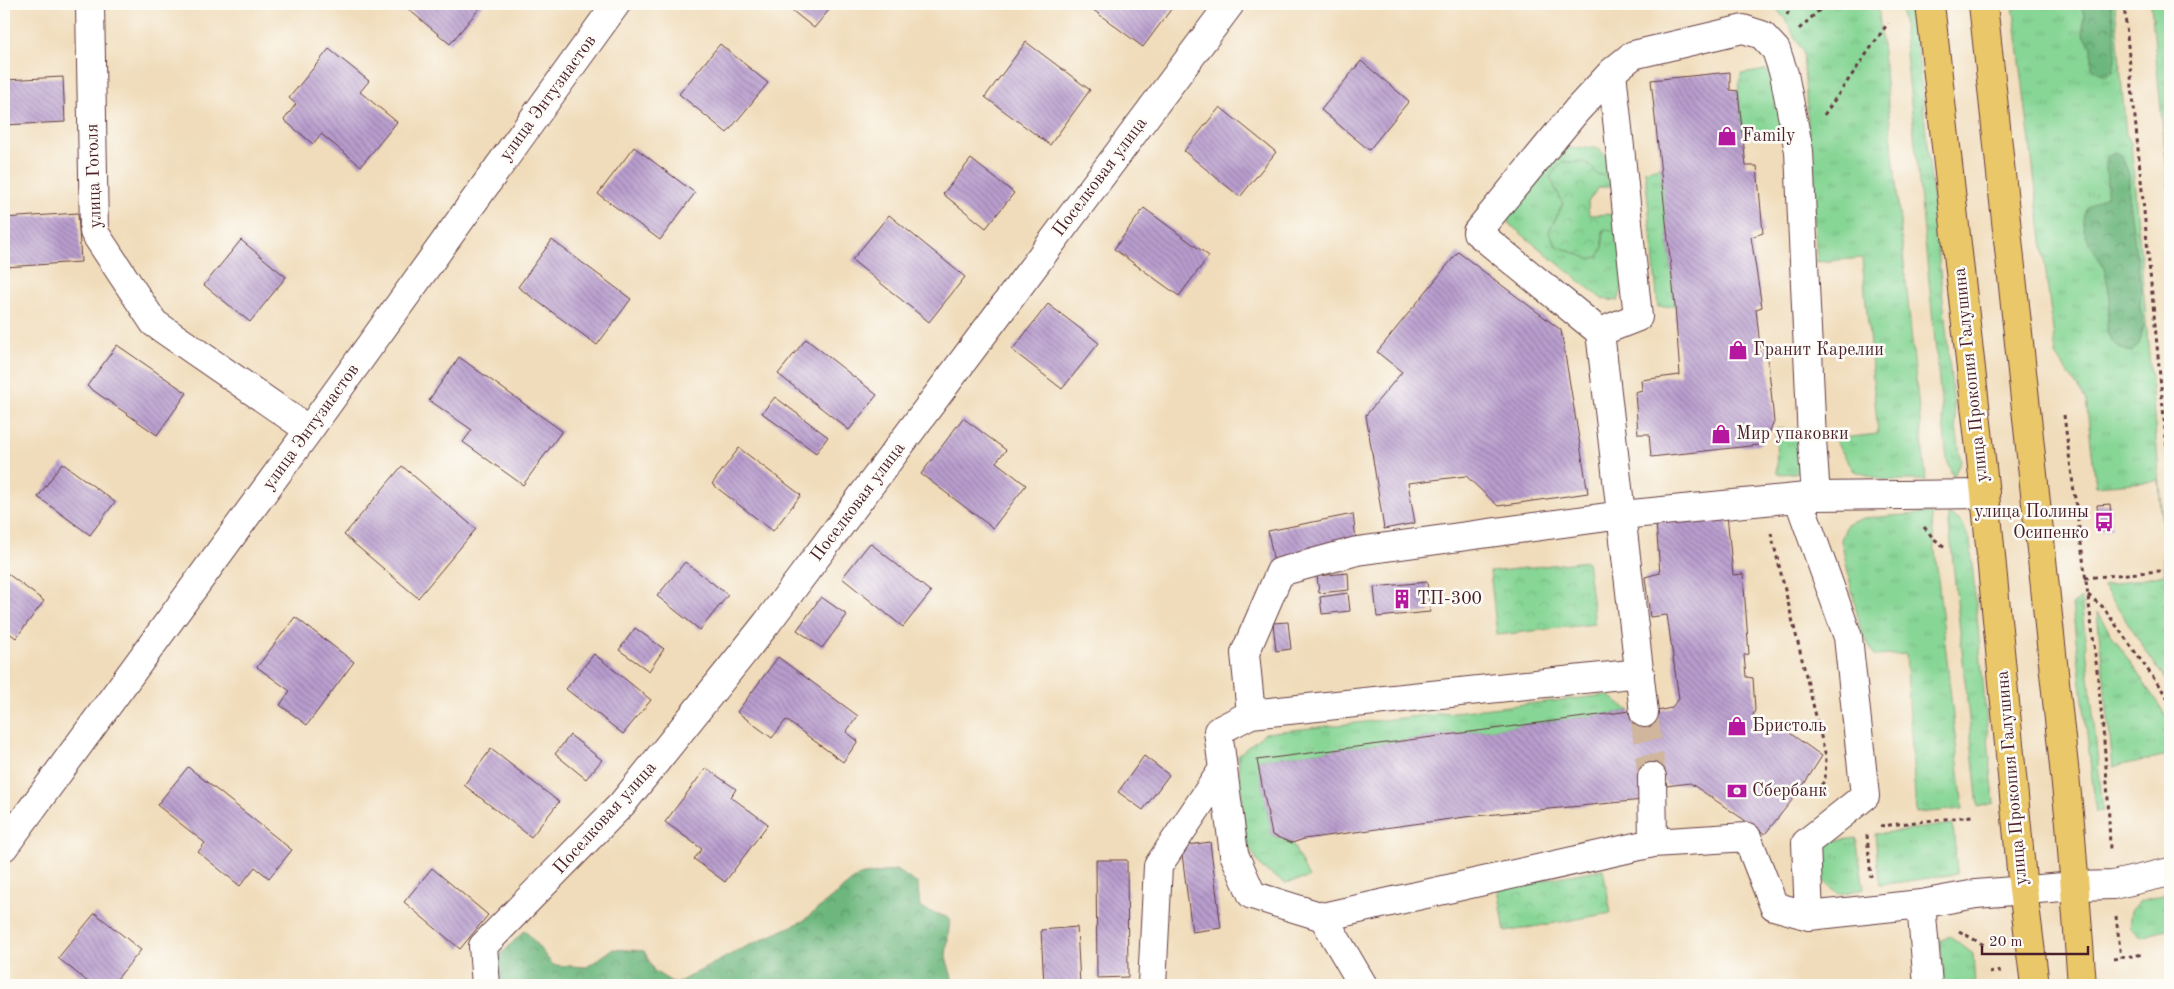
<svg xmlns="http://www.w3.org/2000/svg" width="2174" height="989" viewBox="0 0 2174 989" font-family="'Old Standard TT',serif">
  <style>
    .grass { fill: url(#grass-tufts); stroke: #687a60 }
    .forest { fill: url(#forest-crowns); stroke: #5c6b54 }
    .park { fill: url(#park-crowns); stroke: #687a60 }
    .building { fill: url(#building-back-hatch) }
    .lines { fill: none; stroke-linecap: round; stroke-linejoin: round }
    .minor-tunnel { stroke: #cfb69d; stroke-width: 28; stroke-dasharray: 28 14; stroke-linecap: butt }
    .minor-casing { stroke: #633b40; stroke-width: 30 }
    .major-casing { stroke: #633b40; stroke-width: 30 }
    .path { stroke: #633b40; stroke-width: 3; stroke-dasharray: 4 4; stroke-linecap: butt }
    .minor { stroke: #fff; stroke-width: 28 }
    .major { stroke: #eac769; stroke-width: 28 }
    .labels { text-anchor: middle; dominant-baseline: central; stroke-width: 5; stroke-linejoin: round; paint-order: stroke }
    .street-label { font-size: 18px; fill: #4a1f2b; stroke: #fdfcf7 }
    .poi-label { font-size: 18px; fill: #4a1f2b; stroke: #fdfcf7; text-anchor: start }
  </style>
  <defs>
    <pattern id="grass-tufts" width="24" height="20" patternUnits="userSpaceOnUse" patternTransform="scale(1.25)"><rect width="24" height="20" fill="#87d695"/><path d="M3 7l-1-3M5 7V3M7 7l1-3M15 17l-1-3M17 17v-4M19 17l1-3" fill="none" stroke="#76b781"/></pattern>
    <pattern id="forest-crowns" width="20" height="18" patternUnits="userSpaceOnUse" patternTransform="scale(1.25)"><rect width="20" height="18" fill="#6db77e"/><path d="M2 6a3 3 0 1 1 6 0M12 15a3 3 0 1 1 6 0" fill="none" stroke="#5c9467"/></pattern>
    <pattern id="park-crowns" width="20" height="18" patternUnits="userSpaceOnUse" patternTransform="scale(1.25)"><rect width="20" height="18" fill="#87d695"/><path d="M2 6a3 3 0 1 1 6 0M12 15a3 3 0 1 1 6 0" fill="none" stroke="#76b781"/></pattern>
    <pattern id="building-back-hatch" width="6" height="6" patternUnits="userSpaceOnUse" patternTransform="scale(1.25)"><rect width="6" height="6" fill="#b89dce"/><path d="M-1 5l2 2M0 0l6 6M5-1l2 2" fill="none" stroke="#987fa7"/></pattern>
  </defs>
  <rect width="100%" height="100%" fill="#fdfcf7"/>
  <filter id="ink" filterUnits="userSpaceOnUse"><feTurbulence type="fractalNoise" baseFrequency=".02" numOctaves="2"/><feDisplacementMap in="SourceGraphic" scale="10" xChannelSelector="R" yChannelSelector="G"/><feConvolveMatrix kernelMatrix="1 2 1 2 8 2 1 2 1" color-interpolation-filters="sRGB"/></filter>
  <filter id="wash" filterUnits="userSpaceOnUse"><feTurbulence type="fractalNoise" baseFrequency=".0096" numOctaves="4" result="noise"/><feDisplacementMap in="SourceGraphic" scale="20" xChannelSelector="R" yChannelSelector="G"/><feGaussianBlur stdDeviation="1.12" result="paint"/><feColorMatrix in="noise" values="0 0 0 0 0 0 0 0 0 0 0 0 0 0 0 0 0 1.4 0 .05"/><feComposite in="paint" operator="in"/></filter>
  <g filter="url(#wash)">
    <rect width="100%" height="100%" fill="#f0dcba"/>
    <!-- grass -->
    <path class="grass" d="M1772 4H1878L1926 480H1884L1854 471 1834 439 1878 434 1862 258 1817 262 1803 52 1785 19Z
      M1901 4H1913L1956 427 1961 461 1953 477 1947 460Z
      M2013 4H2115L2126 136 2131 143 2170 603V687L2103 586 2165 574 2159 481 2096 486 2086 400 2056 355Z
      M2151 4H2170V206Z
      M1767 70 1776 82 1783 130 1743 134 1738 91 1741 74Z
      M1596 147 1611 160 1612 176 1599 175 1585 162 1554 186 1563 203 1549 232 1557 246 1571 251 1603 247V229L1619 230 1625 279 1618 301 1602 299 1508 223 1510 207 1559 149Z
      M1661 167 1675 306 1658 307 1645 170Z
      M1776 429H1800L1801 473 1777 474Z
      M1931 513 1963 809 1916 813 1906 654 1875 656 1861 632 1841 540 1847 524 1864 518Z
      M1948 514 1960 521 1970 540 1994 803 1978 807Z
      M2081 598 2103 811 2096 812 2072 605Z
      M2097 613 2169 720 2170 750 2168 755 2113 767Z
      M1608 695 1630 711 1258 760 1272 835 1292 843 1309 878 1285 883 1263 869 1246 843 1238 755 1265 733Z
      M1953 824 1957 874 1880 885 1875 834Z
      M1856 838 1864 889 1839 894 1823 880 1819 843Z
      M2170 893V929L2140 937 2129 927 2131 911 2140 901Z
      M1950 936 1973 954 1975 985H1944L1940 941Z"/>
    <!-- forest -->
    <path class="forest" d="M2081 4H2111C2114 26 2118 50 2113 72L2104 77 2092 67V47L2083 34 2084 15Z
      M2115 153 2122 157 2129 174V202L2141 288 2140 306 2144 325 2139 344 2132 352C2124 350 2117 348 2112 341 2102 329 2110 313 2110 300 2110 294 2106 275 2104 269 2098 252 2076 232 2085 212 2088 204 2099 200 2106 196 2109 182 2104 170 2107 157Z
      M896 870 918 884 920 908 950 918 946 957 954 985H502L497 958 525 930 553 965 587 967 613 949 644 951 654 971 675 984 741 949 803 921 858 876Z
      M1262 977 1269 985H1194V984Z"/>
    <!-- park -->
    <path class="park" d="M1562 162H1585L1599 175 1612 176 1614 185 1598 188 1588 202 1589 215 1615 214 1619 230H1603V247L1598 257 1590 259 1557 246 1549 232 1563 204 1550 177Z
      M1587 561 1595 624 1497 635 1490 572Z
      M1603 869 1611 913 1505 932 1498 888Z"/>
    <g id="blocks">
      <!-- building -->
      <path class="building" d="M402 4H483L450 44Z
        M784 4H834L814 28Z
        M1090 4H1175L1143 47 1088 6Z
        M1026 42 1090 90 1050 145 985 97Z
        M720 44 768 83 727 133 679 94Z
        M329 49 369 81 360 92 397 122 361 166 321 134 313 144 284 120 296 104 289 98Z
        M1361 61 1409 101 1369 150 1321 110Z
        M1730 72V90L1738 91 1746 166H1757L1763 233 1751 237 1762 307 1756 309 1760 347 1767 349 1774 422 1768 436 1759 445 1651 457 1649 434H1638L1635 392 1642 390 1641 380 1680 375 1675 306 1651 80Z
        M63 77 65 122 4 125V80Z
        M1220 107 1276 152 1240 197 1184 151Z
        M634 147 695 193 660 240 598 194Z
        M971 159 1014 193 986 228 943 194Z
        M1144 208 1209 256 1179 296 1114 249Z
        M78 213 81 262 5 267 4 218Z
        M889 215 965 277 929 322 852 260Z
        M241 240 286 277 250 322 204 285Z
        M552 240 631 299 597 345 518 287Z
        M1458 252 1561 330 1588 493 1498 506 1466 476 1408 483 1415 523 1384 529 1366 415 1402 372 1377 352Z
        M1048 304 1099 343 1062 389 1012 350Z
        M806 339 877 395 849 430 778 374Z
        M117 345 187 393 157 435 87 386Z
        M459 357 562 431 523 485 463 442 472 430 429 400Z
        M775 397 828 437 816 453 762 413Z
        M963 418 1006 450 996 462 1026 485 993 528 921 474Z
        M739 448 801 495 773 531 712 484Z
        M62 463 115 502 90 535 38 497Z
        M402 466 476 529 418 598 344 535Z
        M2110 504 2112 529 2099 530 2097 505Z
        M1353 514 1357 547 1274 563 1268 531Z
        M1727 515 1733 575 1743 574 1749 654 1744 655 1746 677 1753 678 1755 710 1752 718 1784 729 1822 756 1801 789 1765 834 1690 783 1666 786 1663 776 1643 800 1465 817 1304 839 1292 843 1272 835 1257 760 1630 711 1631 717 1671 708 1679 699 1667 615 1650 617 1645 577 1660 573 1656 522Z
        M870 543 931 592 903 627 842 578Z
        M685 562 728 595 700 630 657 596Z
        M4 571 44 601 16 638 4 629Z
        M1348 573 1349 590 1319 593 1317 576Z
        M1427 582 1430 612 1377 617 1374 587Z
        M1348 593 1350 611 1322 614 1320 597Z
        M821 597 847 615 822 648 797 630Z
        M295 617 354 662 307 725 280 705 290 691 257 667Z
        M1288 622 1291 649 1276 651 1273 623Z
        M635 628 664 649 649 671 619 650Z
        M594 654 651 700 623 734 566 689Z
        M778 657 858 716 846 732 858 741 843 762 786 720 772 738 737 712Z
        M570 735 602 760 586 779 555 754Z
        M491 749 559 802 531 837 464 785Z
        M1144 756 1169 775 1143 810 1118 792Z
        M188 767 292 850 269 878 255 867 240 886 198 852 205 843 157 805Z
        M706 768 736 789 731 797 768 824 725 882 694 859 702 849 665 822Z
        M1210 842 1221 928 1192 932 1181 846Z
        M1096 860H1127L1128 977 1097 978Z
        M432 868 488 915 460 949 404 902Z
        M95 913 141 950 112 985H92L58 958Z
        M1077 927 1080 985H1044L1041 930Z"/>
    </g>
  </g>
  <g filter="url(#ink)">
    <use href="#blocks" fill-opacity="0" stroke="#633b40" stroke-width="1"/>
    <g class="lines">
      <!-- minor-tunnel -->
      <path class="minor-tunnel" d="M1644 713 1652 777"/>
      <defs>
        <path id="minor" d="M90 4 94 232 154 323 309 430
          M1612 72 1577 110 1477 232 1600 332 1644 713
          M1600 332 1638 317 1612 72 1633 55 1743 29 1762 35 1776 50 1784 74 1799 151 1812 440 1816 496
          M1798 498 1848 637 1865 796 1806 843 1809 916
          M1640 673 1251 714 1218 731 1234 854 1252 895 1323 917 1653 843 1747 837 1774 906 1809 916 1921 904 1976 894 2075 886 2113 885 2170 872
          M1251 714 1245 653 1280 572 1357 551 1622 515 1816 496 1985 494
          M1652 777 1653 843
          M4 847 309 430 616 4
          M1921 904 1928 985
          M1323 917 1363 985
          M486 985 483 946 622 804 767 623 1230 4
          M1152 985 1158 866 1223 769"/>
        <path id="major" d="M1930 4 1985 494 2023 890 2035 985
          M1983 4 2070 823 2082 985"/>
      </defs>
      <!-- minor casing -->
      <use href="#minor" class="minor-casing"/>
      <!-- major casing -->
      <use href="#major" class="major-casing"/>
      <!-- path -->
      <path class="path" d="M2124 4 2170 480
        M1787 15 1791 4
        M1799 29 1826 4
        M1824 115 1888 23
        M2064 415C2082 560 2107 706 2110 852
        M1924 527 1934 539 1945 547
        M1771 533 1826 757 1825 780 1817 791
        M2085 578 2170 570
        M2088 595 2103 607 2170 701
        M1880 826 1972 816
        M1867 835 1871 877
        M2116 916 2121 958
        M1959 931 1984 945
        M2113 959 2144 954
        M1989 973 2001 971"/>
      <!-- minor -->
      <use href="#minor" class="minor"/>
      <!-- major -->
      <use href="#major" class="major"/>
    </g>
  </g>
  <!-- icons -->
  <defs>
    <symbol id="shop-bare" viewBox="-9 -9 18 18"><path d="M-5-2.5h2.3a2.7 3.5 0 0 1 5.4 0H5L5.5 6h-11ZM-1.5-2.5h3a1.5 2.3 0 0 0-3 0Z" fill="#b5179e" stroke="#fdfcf7" stroke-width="2.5" paint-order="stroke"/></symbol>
    <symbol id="bus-bare" viewBox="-9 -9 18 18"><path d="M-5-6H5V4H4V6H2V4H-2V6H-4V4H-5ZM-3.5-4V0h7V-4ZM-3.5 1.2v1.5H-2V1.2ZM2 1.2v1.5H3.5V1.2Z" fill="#b5179e" stroke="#fdfcf7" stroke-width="2.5" paint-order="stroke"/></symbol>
    <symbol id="building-bare" viewBox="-9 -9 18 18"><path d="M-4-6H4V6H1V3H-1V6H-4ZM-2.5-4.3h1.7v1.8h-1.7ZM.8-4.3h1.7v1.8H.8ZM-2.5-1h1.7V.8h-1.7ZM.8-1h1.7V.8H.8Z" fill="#b5179e" stroke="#fdfcf7" stroke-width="2.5" paint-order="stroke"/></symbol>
    <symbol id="bank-bare" viewBox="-9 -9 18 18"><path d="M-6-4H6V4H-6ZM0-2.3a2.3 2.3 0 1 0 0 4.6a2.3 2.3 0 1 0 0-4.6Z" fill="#b5179e" stroke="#fdfcf7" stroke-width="2.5" paint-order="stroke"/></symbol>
  </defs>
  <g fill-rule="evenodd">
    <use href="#shop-bare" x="1713" y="122" width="28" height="28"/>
    <use href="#shop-bare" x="1724" y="336" width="28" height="28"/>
    <use href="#shop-bare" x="1707" y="420" width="28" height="28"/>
    <use href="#bus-bare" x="2090" y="508" width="28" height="28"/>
    <use href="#building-bare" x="1388" y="585" width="28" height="28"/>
    <use href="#shop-bare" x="1723" y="712" width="28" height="28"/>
    <use href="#bank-bare" x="1723" y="777" width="28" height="28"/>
  </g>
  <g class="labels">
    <!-- street labels -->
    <g class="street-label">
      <text transform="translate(548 98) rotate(-54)">улица Энтузиастов</text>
      <text transform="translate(94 176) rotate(-92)">улица Гоголя</text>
      <text transform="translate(1100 177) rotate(-53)">Поселковая улица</text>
      <text transform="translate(1971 375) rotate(-96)">улица Прокопия Галушина</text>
      <text transform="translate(311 427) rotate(-54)">улица Энтузиастов</text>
      <text transform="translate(858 502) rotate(-53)">Поселковая улица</text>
      <text transform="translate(2012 778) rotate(-95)">улица Прокопия Галушина</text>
      <text transform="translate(605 818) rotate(-48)">Поселковая улица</text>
    </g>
    <!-- poi labels -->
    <g class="poi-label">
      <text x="1742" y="136">Family</text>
      <text x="1753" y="350">Гранит Карелии</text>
      <text x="1736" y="434">Мир упаковки</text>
      <text x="2089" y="512" text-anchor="end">улица Полины<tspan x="2089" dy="21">Осипенко</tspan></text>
      <text x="1417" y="599">ТП-300</text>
      <text x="1752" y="726">Бристоль</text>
      <text x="1752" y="791">Сбербанк</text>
    </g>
  </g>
  <!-- margin -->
  <rect width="2174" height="989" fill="none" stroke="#fdfcf7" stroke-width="20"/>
  <!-- scale -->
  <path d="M1982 946v8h106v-8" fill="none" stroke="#4a1f2b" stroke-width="2.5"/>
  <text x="1989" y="946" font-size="15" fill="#4a1f2b" stroke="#fdfcf7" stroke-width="4" paint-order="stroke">20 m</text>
</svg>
